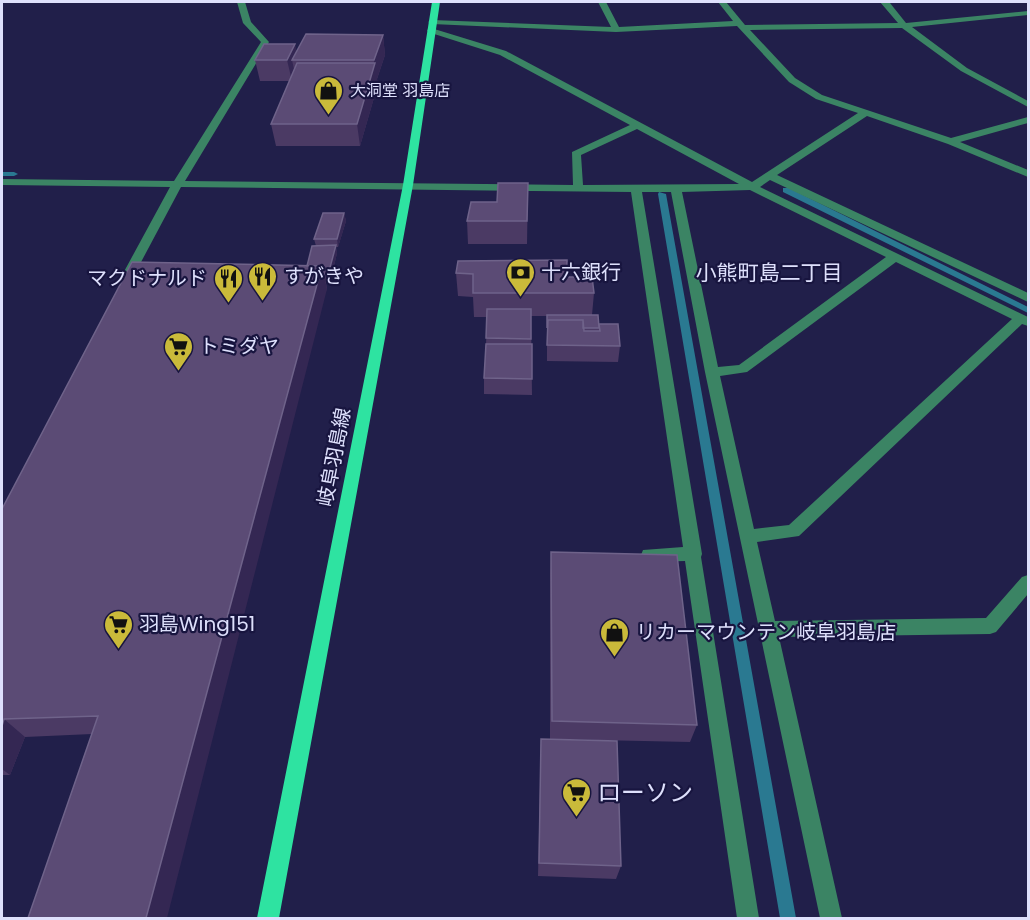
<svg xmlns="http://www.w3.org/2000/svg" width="1030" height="920" viewBox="0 0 1030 920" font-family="Poppins,'Noto Sans JP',sans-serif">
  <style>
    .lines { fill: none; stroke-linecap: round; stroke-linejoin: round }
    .stream { fill: #2a7991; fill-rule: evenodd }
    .minor { fill: #3b8464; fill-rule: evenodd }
    .major { fill: #2ee3a1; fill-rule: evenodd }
    .wall { fill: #4b3a64 }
    .shaded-wall { fill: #342753 }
    .building { fill: #5b4b75; stroke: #6f638a; stroke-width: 1.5 }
    .labels { text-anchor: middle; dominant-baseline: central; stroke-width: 4.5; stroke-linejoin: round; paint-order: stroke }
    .far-poi-label { font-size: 16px; fill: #dee0fc; stroke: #18153f; text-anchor: start }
    .poi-label { font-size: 20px; fill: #dee0fc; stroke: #18153f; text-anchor: start }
    .street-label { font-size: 20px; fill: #dee0fc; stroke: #18153f }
    .neighbourhood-label { font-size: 21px; fill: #dee0fc; stroke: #18153f }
    .near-poi-label { font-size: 24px; fill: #dee0fc; stroke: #18153f; text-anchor: start }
  </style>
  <rect width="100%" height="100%" fill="#211f4a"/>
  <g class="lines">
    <!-- stream -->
    <path class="stream" d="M2 172H14L18 174 14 176H2Z
      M783 188H789L1028 307V313L783 192Z
      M659 192 666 194 796 918H780L658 194Z"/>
    <!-- minor -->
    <path class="minor" d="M237 2H245L251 22 269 42 185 181 573 185 572 152 630 125 500 55 428 32 427 30 431 28 506 51 752 182 858 113 816 99 789 82 737 26 616 32 432 24 428 22 432 20 611 27 598 2H606L619 27 733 21 718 2H726L745 25 898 23 880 2 890 3 906 23 1028 11V15L912 27 967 68 1028 101V107L961 71 902 28 750 30 795 78 822 95 951 138 1028 117V123L960 142 1028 170V177L948 144 867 116 777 175 1028 293V302L770 180 760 187 1028 317V326L1022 324 799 536 757 542 775 621 986 618 1022 577 1028 575V594L996 632 990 634 779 637 842 918H820L705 372 671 192H642L702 554 701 557 759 918H737L685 561 649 562 643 560 641 555 643 550 683 547 631 192 181 187 132 279 126 283 120 279 170 187 2 185V179L174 181 261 42 243 23ZM637 129 739 184 583 185 581 155ZM750 190 886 257 739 365 718 367 682 192ZM896 262 1012 319 789 525 754 529 720 376 747 372Z"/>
    <!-- major -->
    <path class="major" d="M432 2H440L413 185 279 918H257L403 185Z"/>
  </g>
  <!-- wall -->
  <path class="wall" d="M383 35 385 55 377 79 378 84 360 146H276L271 124 289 81H260L255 60Z
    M528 183 527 244H468L467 221Z
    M344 213 346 221 338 247H336L337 253 330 283H326L327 289 92 734 25 737 10 775H2V509L307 266 316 246 314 239Z
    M456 273 567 277 594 293 592 315 599 327 620 346 618 362 547 361V316H531L532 395 484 394V378L486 344 487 317H474L473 297 458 296Z
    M551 552 697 725 690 742 550 739V573Z
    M541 739 621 866 616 879 538 876Z"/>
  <!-- shaded-wall -->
  <path class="shaded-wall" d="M383 35 385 55 377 79 378 84 360 146 357 124 374 65V60Z
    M295 44 299 60H292L295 74 292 81 287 60Z
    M344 213 346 221 338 247 337 239Z
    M336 245 337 253 330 283 328 275Z
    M322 266 327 289 167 918H146Z
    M4 719 25 737 10 775 2 769V726Z"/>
  <!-- building -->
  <path class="building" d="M306 34 383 35 374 60H292Z
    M264 44H295L287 60H255Z
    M297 63H375L357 124H271Z
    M498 183H528L527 221H467L471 202H497Z
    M323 213H344L337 239H314Z
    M336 245 328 275H324L322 266H307L312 246Z
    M567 260V277H592L594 293H473V274L456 273 458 261Z
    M132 262 322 266 146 918H28L98 716 4 719 2 726V509Z
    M487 309H531V339L486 338Z
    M547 315H598L599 328H583V320H548L547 328Z
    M548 320H583L584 331H600L599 324H618L620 346 547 345Z
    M486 344H532V379L484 378Z
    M551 552 677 555 697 725 552 721Z
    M541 739 617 741 621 866 539 863Z"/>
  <!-- icons -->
  <defs>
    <symbol id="shop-pin" viewBox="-11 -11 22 30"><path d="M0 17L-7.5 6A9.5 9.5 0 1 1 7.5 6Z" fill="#caba3a" stroke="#18153f"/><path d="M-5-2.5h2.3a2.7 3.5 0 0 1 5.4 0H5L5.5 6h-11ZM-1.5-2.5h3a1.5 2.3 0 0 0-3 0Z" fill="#111"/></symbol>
    <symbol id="bank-pin" viewBox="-11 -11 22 30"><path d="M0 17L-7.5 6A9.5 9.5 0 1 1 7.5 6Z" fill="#caba3a" stroke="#18153f"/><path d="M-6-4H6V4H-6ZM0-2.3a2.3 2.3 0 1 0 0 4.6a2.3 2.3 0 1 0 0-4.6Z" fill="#111"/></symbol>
    <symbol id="restaurant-pin" viewBox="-11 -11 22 30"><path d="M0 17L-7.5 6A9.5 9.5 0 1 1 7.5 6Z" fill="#caba3a" stroke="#18153f"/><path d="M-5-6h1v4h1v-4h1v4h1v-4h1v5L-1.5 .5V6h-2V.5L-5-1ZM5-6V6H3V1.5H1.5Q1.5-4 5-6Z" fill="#111"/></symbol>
    <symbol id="supermarket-pin" viewBox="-11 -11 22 30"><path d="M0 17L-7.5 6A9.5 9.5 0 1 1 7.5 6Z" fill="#caba3a" stroke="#18153f"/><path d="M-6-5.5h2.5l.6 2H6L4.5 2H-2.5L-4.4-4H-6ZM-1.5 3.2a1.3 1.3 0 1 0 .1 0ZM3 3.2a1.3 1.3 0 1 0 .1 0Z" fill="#111"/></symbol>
  </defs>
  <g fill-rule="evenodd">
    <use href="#shop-pin" x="312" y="74" width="33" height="45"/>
    <use href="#bank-pin" x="504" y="256" width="33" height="45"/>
    <use href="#restaurant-pin" x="246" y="260" width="33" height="45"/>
    <use href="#restaurant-pin" x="212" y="262" width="33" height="45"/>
    <use href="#supermarket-pin" x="162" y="330" width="33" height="45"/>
    <use href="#supermarket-pin" x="102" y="608" width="33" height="45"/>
    <use href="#shop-pin" x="598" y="616" width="33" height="45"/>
    <use href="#supermarket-pin" x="560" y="776" width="33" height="45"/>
  </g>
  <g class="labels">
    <!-- far-poi labels -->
    <g class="far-poi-label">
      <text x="350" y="90">大洞堂 羽島店</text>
    </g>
    <!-- poi labels -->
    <g class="poi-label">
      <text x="541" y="272">十六銀行</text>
      <text x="284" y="276">すがきや</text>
      <text x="207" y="278" text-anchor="end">マクドナルド</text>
      <text x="199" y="346">トミダヤ</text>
      <text x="139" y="624">羽島Wing151</text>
      <text x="636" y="632">リカーマウンテン岐阜羽島店</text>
    </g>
    <!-- street labels -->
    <g class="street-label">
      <text transform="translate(334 457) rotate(-79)">岐阜羽島線</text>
    </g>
    <!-- neighbourhood labels -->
    <g class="neighbourhood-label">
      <text x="769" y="272">小熊町島二丁目</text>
    </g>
    <!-- near-poi labels -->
    <g class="near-poi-label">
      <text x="597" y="792">ローソン</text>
    </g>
  </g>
  <!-- border -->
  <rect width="1030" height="920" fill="none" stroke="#dee0fc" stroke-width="6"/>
</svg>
